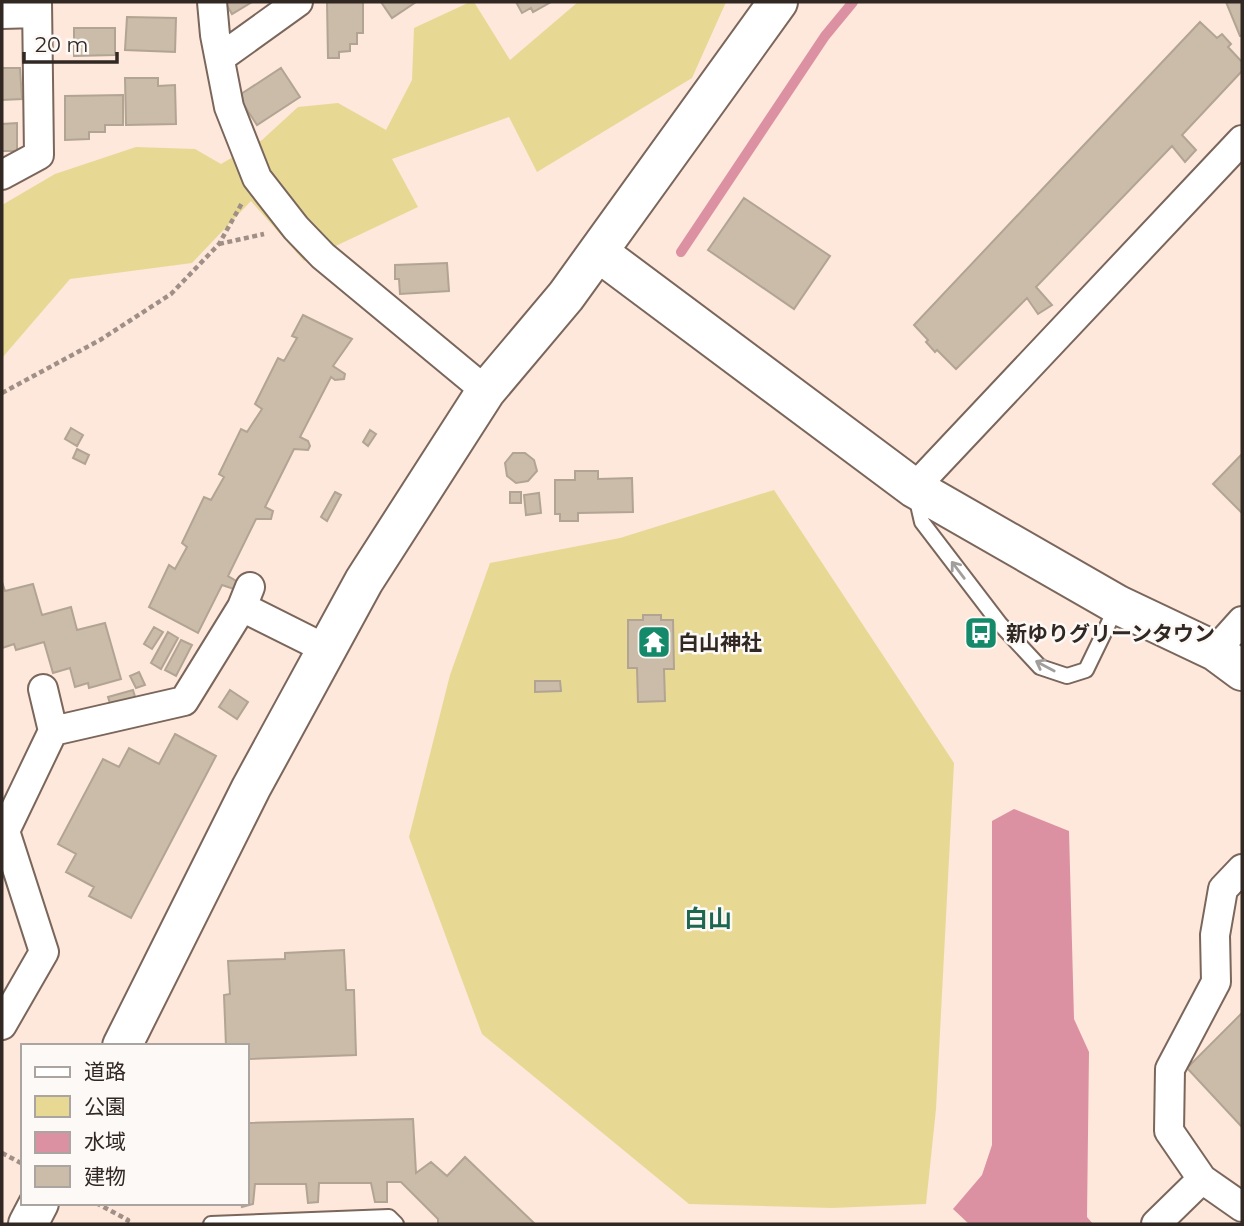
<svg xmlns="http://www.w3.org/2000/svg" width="1244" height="1226" viewBox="0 0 1244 1226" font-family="Montserrat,'Noto Sans JP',sans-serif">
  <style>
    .green { fill: #e7d994 }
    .water { fill: #dc91a3 }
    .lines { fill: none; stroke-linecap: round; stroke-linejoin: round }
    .stream { stroke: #dc91a3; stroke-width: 10 }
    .building { fill: #cabca9; stroke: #b2a492; stroke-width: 2 }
    .lane-casing { stroke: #7a665b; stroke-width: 18 }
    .street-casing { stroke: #7a665b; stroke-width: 32 }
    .secondary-casing { stroke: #7a665b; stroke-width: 42 }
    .path { stroke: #a08f87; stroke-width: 4.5; stroke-dasharray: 5 3.5; stroke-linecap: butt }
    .lane { stroke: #fff; stroke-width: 14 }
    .street { stroke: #fff; stroke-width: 28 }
    .secondary { stroke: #fff; stroke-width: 38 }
    .oneway { stroke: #a29e9c }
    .labels { text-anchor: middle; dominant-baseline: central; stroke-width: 5; stroke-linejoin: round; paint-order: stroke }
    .poi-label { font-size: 21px; font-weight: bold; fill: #312823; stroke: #fdf9f6; text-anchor: start }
    .quarter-label { font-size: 24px; font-weight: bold; fill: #1d6650; stroke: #fdf9f6 }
  </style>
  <rect width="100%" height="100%" fill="#fee7db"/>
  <!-- green -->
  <path class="green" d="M470 2H474L510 60 578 2H726L692 78 537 172 509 117 392 159 418 207 304 261 251 201 192 263 70 279 2 358V205L55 174 136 147 195 149 221 164 262 140 298 107 338 103 386 130 412 80 414 28Z
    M774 490 954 763 936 1109 926 1204 832 1208 689 1204 482 1034 409 837 450 675 490 563 620 538Z"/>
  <!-- water -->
  <path class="water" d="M1014 809 1069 831 1074 1019 1089 1052 1087 1217 1093 1224H969L953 1209 982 1175 992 1145V821Z"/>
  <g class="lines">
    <!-- stream -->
    <path class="stream" d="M681 252 825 36 853 2"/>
  </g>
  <!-- building -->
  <path class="building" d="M225 2H252L232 14Z
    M327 2H363V33H357V44H350V51L339 52V58H328Z
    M381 2H416L392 18Z
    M516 2H551L533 12 531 8 522 13Z
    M1226 2H1242V36H1240Z
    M127 17 176 18 175 52 125 50Z
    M1200 22 1217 38 1222 34 1231 44 1228 47 1242 62V71L1182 135 1196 150 1185 162 1172 146 1036 287 1052 305 1038 314 1027 298 956 369 937 350 935 352 926 342 928 340 914 325Z
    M74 28H115V55L74 56Z
    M2 68H20L22 99 2 100Z
    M281 68 300 97 257 125 238 96Z
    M125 78H158V86L175 85 176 124 126 125Z
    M123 95V125H105V132H89V139L65 140V96Z
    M17 123V151H2V124Z
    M744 198 830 256 794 309 708 250Z
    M447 263 449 291 400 294 399 279H395V265Z
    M303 315 352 339 333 366 345 374 344 379 335 380 331 377 300 437 308 441 310 446 308 450 294 449 265 507 273 511 271 519H256L228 576 238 582 237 585 234 589 222 585 198 633 149 607 169 565 175 569 187 547 182 543 204 497 211 500 224 477 219 474 241 429 247 432 262 409 255 404 278 358 284 361 297 338 292 336Z
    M71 428 83 435 77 446 65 439Z
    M370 430 376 434 368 446 363 442Z
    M77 449 89 455 85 464 73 458Z
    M513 453H525L534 460 537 471 528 481 516 483 507 476 505 463Z
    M1242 454V513L1213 484Z
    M575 471H598V479L632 478 633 512 578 513V521H560V514H555V480H575Z
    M335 492 341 495 327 521 321 517Z
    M510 492H521V503H510Z
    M539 493 541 513 526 515 524 495Z
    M2 582 5 591 33 584 42 615 71 607 77 630 105 623 121 679 89 688 88 683 75 687 70 668 53 673 44 642 16 650 14 644 2 648Z
    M643 615H661V620H673L674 669H664L665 701 638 702 637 668H628V620H643Z
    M154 627 163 632 152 649 144 644Z
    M168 632 178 638 161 669 151 663Z
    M181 640 192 645 176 676 165 670Z
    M139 672 145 685 136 688 130 676Z
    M535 681H560L561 691 535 692Z
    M133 690 136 700 111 707 108 697Z
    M230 690 248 702 237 719 219 707Z
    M175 734 216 756 131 918 89 896 94 887 66 872 76 854 58 844 103 759 119 767 129 748 159 764Z
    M344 950 346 990H354L356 1055 247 1059V1046H226L224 995 230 994 228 961 285 959V953Z
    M1242 1013V1124L1241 1126 1187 1068Z
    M413 1119 416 1173 431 1162 447 1176 465 1157 535 1224H438V1219L401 1182H387V1202H375L371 1183H319L318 1202 308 1203 306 1184H255L253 1204 242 1207 241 1203H247V1123Z"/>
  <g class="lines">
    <defs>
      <path id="lane" d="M916 496 922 522 1000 624 1040 667 1067 676 1086 670 1117 606
        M211 1224 389 1217 396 1224"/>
      <path id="street" d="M212 2 215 35 229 107 257 178 296 228 323 256 486 391
        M2 14 37 13
        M220 58 298 2
        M2 175 39 155 37 2
        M914 488 1242 140
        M242 607 326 649
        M1215 651 1242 621
        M53 731 184 701 242 607 250 587
        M1242 869 1223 889 1215 935 1216 982 1170 1069 1169 1131 1202 1179 1242 1207
        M2 1025 44 952 5 831 53 731 43 689
        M1156 1224 1202 1179"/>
      <path id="secondary" d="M598 252 914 488 1118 605 1215 651 1242 671
        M122 1046 251 788 364 581 486 391 566 296 778 2
        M28 1224 39 1203"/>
    </defs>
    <!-- lane casing -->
    <use href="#lane" class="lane-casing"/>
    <!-- street casing -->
    <use href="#street" class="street-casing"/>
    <!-- secondary casing -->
    <use href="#secondary" class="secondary-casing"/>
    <!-- path -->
    <path class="path" d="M219 244 264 234
      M2 393 100 340 171 294 219 244 242 203
      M2 1153 23 1164
      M96 1203 128 1220 126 1224"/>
    <!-- lane -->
    <use href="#lane" class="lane"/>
    <!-- street -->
    <use href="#street" class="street"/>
    <!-- secondary -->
    <use href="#secondary" class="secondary"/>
  </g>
  <!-- one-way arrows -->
  <defs><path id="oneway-shaft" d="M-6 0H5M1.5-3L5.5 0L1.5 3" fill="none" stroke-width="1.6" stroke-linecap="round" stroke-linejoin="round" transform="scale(1.75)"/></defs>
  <g class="oneway">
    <use href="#oneway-shaft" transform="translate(958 570) rotate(-127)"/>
    <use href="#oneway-shaft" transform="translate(1045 666) rotate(-152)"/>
  </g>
  <!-- icons -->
  <defs>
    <symbol id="bus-square" viewBox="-11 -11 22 22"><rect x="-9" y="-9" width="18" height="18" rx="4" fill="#158a6a" stroke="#fdf9f6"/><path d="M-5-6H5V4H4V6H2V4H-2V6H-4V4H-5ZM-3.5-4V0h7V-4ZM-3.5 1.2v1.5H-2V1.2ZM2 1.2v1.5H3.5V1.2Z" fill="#fff"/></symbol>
    <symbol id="temple-square" viewBox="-11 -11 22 22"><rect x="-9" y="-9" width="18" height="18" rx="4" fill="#158a6a" stroke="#fdf9f6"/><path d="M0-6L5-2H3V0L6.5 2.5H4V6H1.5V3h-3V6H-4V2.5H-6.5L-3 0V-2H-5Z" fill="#fff"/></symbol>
  </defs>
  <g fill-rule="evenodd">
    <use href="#bus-square" x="962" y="614" width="38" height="38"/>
    <use href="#temple-square" x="635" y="623" width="38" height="38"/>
  </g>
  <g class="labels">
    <!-- poi labels -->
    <g class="poi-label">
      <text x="1006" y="633">新ゆりグリーンタウン</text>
      <text x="678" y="642">白山神社</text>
    </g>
    <!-- quarter labels -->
    <g class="quarter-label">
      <text x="708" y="918">白山</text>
    </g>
  </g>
  <!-- border -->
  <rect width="1244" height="1226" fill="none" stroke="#312823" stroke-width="7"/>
  <!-- legend -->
  <rect x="21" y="1044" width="228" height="161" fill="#fdf9f6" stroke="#aba5a2" stroke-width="2"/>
  <rect x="35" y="1067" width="35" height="10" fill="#ffffff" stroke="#aba5a2" stroke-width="2"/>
  <text x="84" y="1079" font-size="21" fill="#312823">道路</text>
  <rect x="35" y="1096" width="35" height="21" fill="#e7d994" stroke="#aba5a2" stroke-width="2"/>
  <text x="84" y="1114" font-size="21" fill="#312823">公園</text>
  <rect x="35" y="1132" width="35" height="21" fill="#dc91a3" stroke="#aba5a2" stroke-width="2"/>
  <text x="84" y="1149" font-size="21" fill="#312823">水域</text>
  <rect x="35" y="1166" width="35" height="21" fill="#cabca9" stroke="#aba5a2" stroke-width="2"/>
  <text x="84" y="1184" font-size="21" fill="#312823">建物</text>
  <!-- scale -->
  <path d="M24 52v10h93v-10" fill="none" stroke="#312823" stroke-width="3.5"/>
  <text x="35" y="52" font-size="21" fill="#312823" stroke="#fdf9f6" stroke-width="5" paint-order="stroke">20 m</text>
</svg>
